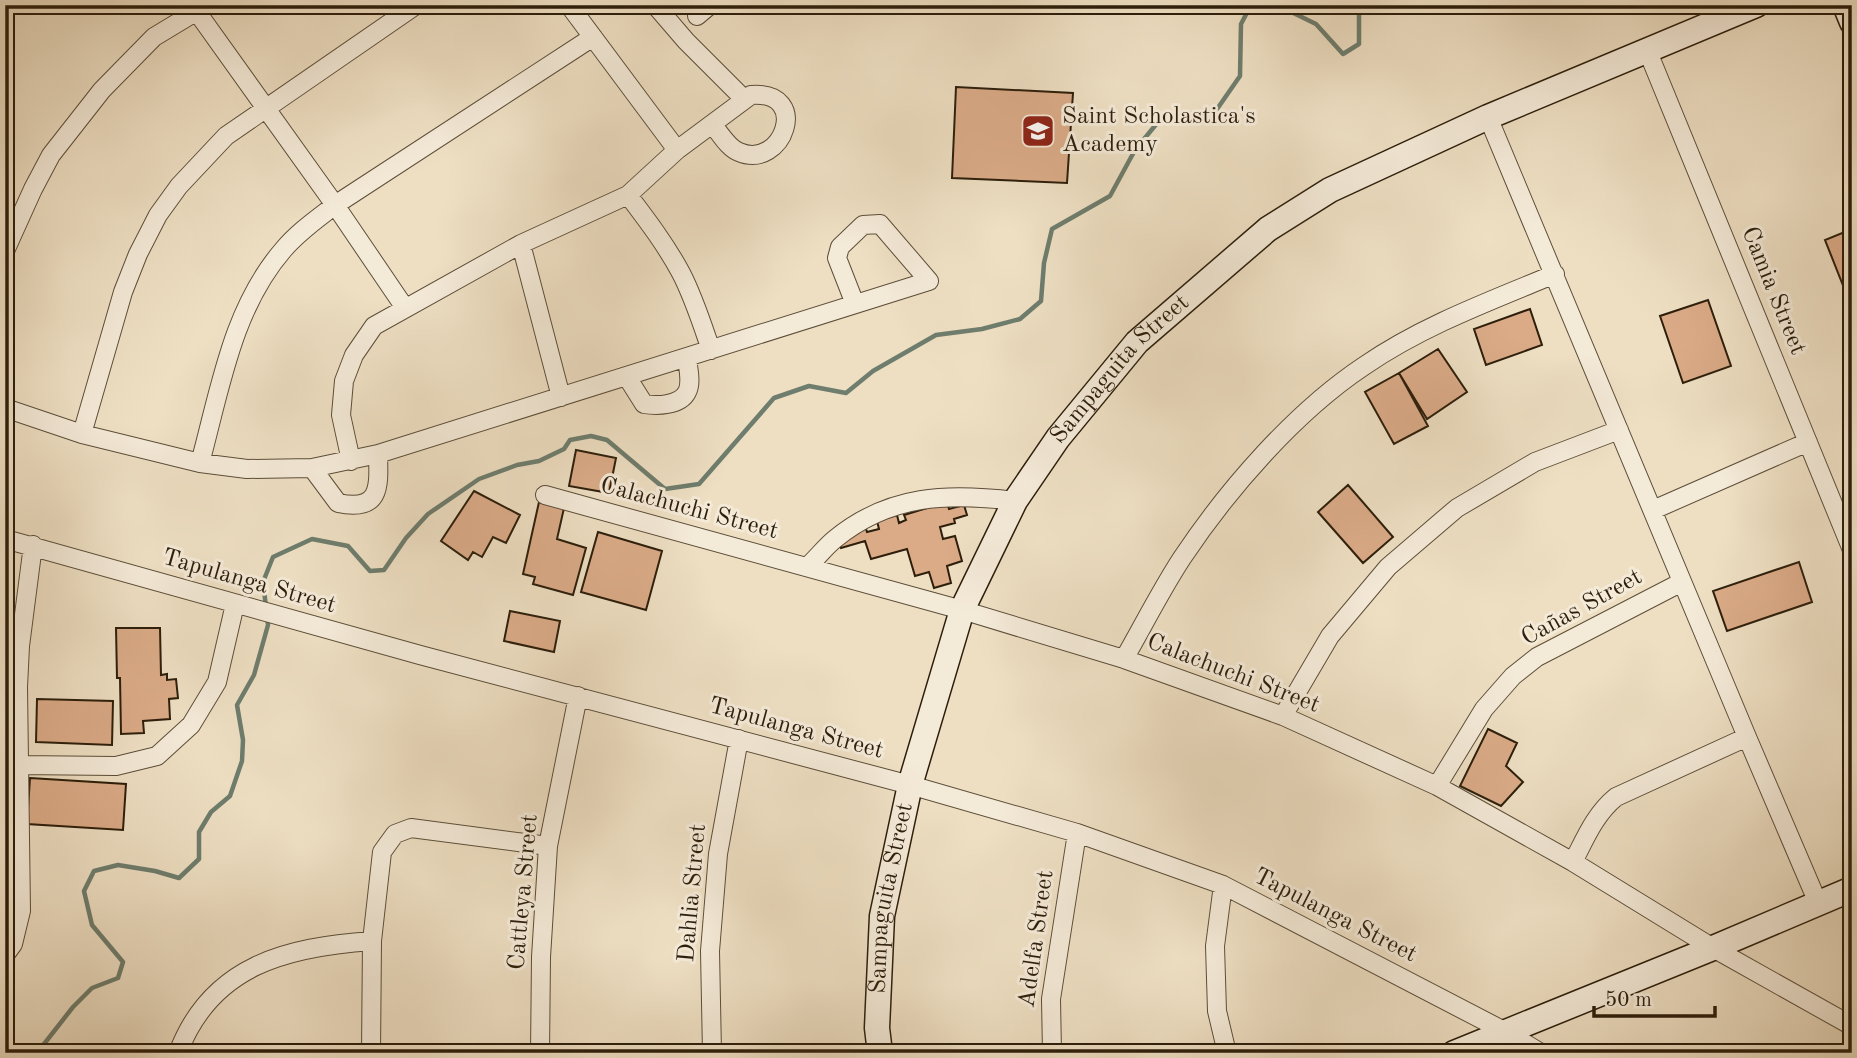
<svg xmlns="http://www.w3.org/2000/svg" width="1857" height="1058" viewBox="0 0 1857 1058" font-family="'Old Standard TT',serif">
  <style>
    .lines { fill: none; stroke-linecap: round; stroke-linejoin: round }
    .stream { stroke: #6e7d6d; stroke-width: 4.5 }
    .building { fill: #dbab88; stroke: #2c1e0b; stroke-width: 2 }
    .street-casing { stroke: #5c4e39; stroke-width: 20 }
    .secondary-casing { stroke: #2c1e0b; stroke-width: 27 }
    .street { stroke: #f4ead8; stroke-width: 18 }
    .secondary { stroke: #f4ead8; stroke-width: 24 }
    .labels { text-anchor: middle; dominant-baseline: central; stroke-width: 6; stroke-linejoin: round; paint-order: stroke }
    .poi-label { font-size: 24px; fill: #2c1e0b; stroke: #f4ead8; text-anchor: start }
    .street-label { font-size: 24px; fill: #2c1e0b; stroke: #f4ead8 }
  </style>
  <rect width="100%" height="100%" fill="#eedfc3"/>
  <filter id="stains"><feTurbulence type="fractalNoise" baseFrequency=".00286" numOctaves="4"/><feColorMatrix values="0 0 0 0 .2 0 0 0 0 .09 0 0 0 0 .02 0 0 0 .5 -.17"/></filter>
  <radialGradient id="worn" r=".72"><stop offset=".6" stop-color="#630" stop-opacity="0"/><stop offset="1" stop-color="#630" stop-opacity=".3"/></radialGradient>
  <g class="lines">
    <!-- stream -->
    <path class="stream" d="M1277 5 1316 24 1343 54 1359 44V5
      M266 607 263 582 273 557 312 539 348 546 370 571 384 570 406 538 428 514 479 479 517 465 539 461 564 449 570 440 591 436 607 440 665 489 699 484 774 398 809 386 846 393 873 371 936 335 982 329 1020 319 1041 301 1044 263 1052 229 1110 196 1135 150 1163 116 1215 112 1240 76 1241 24 1251 5
      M37 1053 73 1007 92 988 118 978 123 962 92 925 84 891 94 871 118 865 155 871 179 878 199 859V832L211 812 230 796 242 761 243 740 237 705 254 675 268 625 267 616"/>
  </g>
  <!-- building -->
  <path class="building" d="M956 87 1073 93 1067 183 952 178Z
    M1852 229V291L1846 293 1825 240Z
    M1708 300 1731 366 1683 383 1660 316Z
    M1530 309 1542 345 1486 365 1474 329Z
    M1438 349 1467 392 1427 419 1399 373Z
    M1399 373 1428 426 1394 444 1365 392Z
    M576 450 616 458 609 493 569 486Z
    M1348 485 1393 537 1363 563 1318 512Z
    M474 491 520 515 506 543 493 537 482 557 473 552 468 560 441 541Z
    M539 502 564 508 557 539 586 548 573 595 533 584 535 577 523 574Z
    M947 502 949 509 964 505 967 515 954 519 955 523 940 527 943 539 955 536 962 561 947 566 951 583 934 588 929 572 915 576 907 549 871 559 865 541 841 548 839 542 865 526 867 532 879 529 877 521 897 515 899 523 906 520 904 515Z
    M598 532 662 551 646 610 581 592Z
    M1799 562 1812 602 1727 631 1713 591Z
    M510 611 560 621 554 652 504 641Z
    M116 628H160L161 675 167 674V680L176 679 178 698 169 699 170 719 143 721 144 733 121 734 120 678H117Z
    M5 646H8L10 692H5Z
    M37 699 113 701 112 745 36 742Z
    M5 704H11L12 740H5Z
    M1488 729 1517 743 1506 766 1523 782 1501 806 1460 786Z
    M5 742H13L12 789H5Z
    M30 778 126 784 123 830 27 824Z
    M5 792H9V838H5Z"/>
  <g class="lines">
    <defs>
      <path id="street" d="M192 5 335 205 405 308
        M655 5 686 41 744 99
        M5 8 8 5
        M697 16 710 5
        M1648 52 1852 550
        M1488 117 1747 737 1818 903
        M677 150 751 95C812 90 783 171 739 152 728 148 720 133 712 124
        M628 195C647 220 666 245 681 273 694 298 702 324 711 350
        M521 244 561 397
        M5 251 33 189 51 155 102 90 154 37 207 5
        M627 377 644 404C656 406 680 406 687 392 692 383 688 368 687 358
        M5 408 82 434 200 463 247 469 312 468 378 454 929 281 880 224 863 225 840 247 837 258 855 304
        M82 434 123 292 138 254 158 215 179 186 226 136 416 5
        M351 461 341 415 344 381 354 355 374 326 521 244 628 195 677 150 569 5
        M200 463C220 390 232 309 283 250 298 232 317 219 335 205L593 37
        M312 468 338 503C381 512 379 487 378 454
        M545 495 962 610 1124 659 1283 716 1437 786 1573 862 1713 948 1852 1026
        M1653 510 1808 442
        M5 539 420 655 910 785 1077 833 1223 885 1506 1032 1541 1053
        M808 566C817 558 825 547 835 539 890 494 948 493 1015 501
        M1124 659C1143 626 1161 590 1182 558 1228 489 1295 412 1364 366 1422 326 1490 301 1555 274
        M1283 716 1330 636 1388 567 1457 508 1535 462 1619 430
        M18 765 116 766 157 756 191 725 217 682 235 604
        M1437 786 1484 709 1513 676 1537 657 1682 582
        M1573 862C1585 839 1595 814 1616 797L1747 737
        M1223 885 1215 946 1217 1011 1227 1053
        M5 955 13 944 21 911 18 687 20 646 33 545
        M178 1053C211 965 287 947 372 941
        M371 1053 372 941 382 852 395 834 411 828 548 846
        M540 1053 541 957 548 846 578 696
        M712 1053 710 951 718 854 739 739
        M1052 1053 1051 999 1077 833"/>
      <g id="secondary">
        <path d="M1845 5 1852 22"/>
        <path id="s1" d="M880 1053 877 1028 882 916 910 785 962 610 1015 501 1058 438 1137 342 1268 229 1330 190 1488 117 1756 5"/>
        <path d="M1454 1053 1713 948 1852 889"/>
      </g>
    </defs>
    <!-- street casing -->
    <use href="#street" class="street-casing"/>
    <!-- secondary casing -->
    <use href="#secondary" class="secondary-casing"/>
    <!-- street -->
    <use href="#street" class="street"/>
    <!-- secondary -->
    <use href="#secondary" class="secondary"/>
  </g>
  <!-- icons -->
  <defs>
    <symbol id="school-square" viewBox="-11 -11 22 22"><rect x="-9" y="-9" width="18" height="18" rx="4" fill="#8f2418" stroke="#f4ead8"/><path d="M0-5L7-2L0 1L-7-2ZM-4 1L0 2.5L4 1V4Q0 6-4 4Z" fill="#fff"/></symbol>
  </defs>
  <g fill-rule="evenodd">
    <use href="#school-square" x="1019" y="112" width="38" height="38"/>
  </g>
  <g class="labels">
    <!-- poi labels -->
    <g class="poi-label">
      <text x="1062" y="117">Saint Scholastica's<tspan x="1062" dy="28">Academy</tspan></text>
    </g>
    <!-- street labels -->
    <g class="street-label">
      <text transform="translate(1773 291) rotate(68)">Camia Street</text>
      <text stroke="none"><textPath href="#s1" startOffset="744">Sampaguita Street</textPath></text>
      <text transform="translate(689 509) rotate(15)">Calachuchi Street</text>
      <text transform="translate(249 582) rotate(16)">Tapulanga Street</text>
      <text transform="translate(1582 608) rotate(-29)">Cañas Street</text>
      <text transform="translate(1233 674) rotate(21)">Calachuchi Street</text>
      <text transform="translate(796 729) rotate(15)">Tapulanga Street</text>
      <text transform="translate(524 892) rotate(-85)">Cattleya Street</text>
      <text transform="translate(693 893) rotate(-85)">Dahlia Street</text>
      <text stroke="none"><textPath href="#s1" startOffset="156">Sampaguita Street</textPath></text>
      <text transform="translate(1335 916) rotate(27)">Tapulanga Street</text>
      <text transform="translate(1037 939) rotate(-82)">Adelfa Street</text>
    </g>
  </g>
  <!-- margin -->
  <rect width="1857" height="1058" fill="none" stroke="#eedfc3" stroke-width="28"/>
  <rect x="7" y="7" width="1843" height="1044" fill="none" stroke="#2c1e0b" stroke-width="3.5"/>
  <rect x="14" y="14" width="1829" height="1030" fill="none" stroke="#2c1e0b" stroke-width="2"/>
  <!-- scale -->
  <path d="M1594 1006v10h121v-10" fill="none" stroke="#2c1e0b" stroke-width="3.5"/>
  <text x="1605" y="1006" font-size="21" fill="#2c1e0b" stroke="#f4ead8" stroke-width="5" paint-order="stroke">50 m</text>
  <rect width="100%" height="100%" filter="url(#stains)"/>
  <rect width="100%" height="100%" fill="url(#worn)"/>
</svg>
